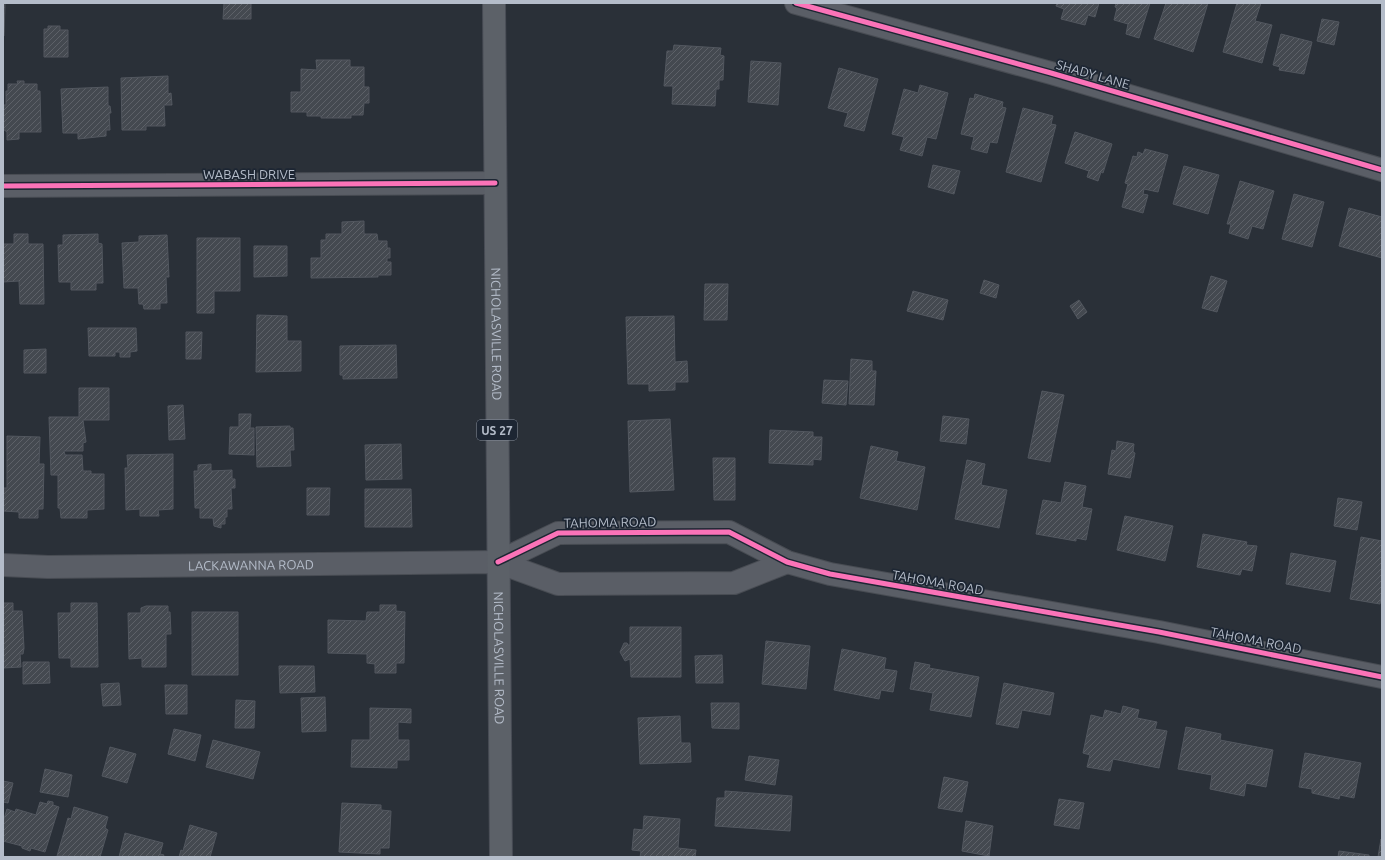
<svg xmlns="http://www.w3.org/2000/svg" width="1385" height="860" viewBox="0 0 1385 860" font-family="Ubuntu,sans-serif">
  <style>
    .building { fill: url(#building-hatch); stroke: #52575f }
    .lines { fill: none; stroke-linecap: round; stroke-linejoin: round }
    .street-casing { stroke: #484c53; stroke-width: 24 }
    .primary-casing { stroke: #484c55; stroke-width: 24 }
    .street { stroke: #5a5e66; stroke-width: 22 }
    .primary { stroke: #5c6168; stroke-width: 22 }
    .cycleway-casing { stroke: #1d2633; stroke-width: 8 }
    .cycleway { stroke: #fb73b8; stroke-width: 5 }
    .labels { text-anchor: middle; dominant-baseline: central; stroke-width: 3.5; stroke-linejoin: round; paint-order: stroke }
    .shield { fill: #1d2633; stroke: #878f9c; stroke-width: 1 }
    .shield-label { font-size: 12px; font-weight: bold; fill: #b4bcc9 }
    .street-label { font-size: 13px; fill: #b4bcc9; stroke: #1d2633 }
  </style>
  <defs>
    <pattern id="building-hatch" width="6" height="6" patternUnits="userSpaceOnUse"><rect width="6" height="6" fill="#444950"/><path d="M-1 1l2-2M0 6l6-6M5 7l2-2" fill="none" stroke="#5d6168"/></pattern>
  </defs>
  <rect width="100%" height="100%" fill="#2a3038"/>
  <!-- building -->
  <path class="building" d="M3 3H5L4 36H3Z
    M224 3H251V19H223Z
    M1057 3H1099L1095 17 1088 15 1085 25 1061 19 1064 9 1056 6Z
    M1116 3H1150L1139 38 1126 34 1128 24 1114 20 1117 8 1115 7Z
    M1166 3H1208L1193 52 1154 39Z
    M1237 3H1261L1255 21 1272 25 1262 63 1223 52Z
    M1322 19 1339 22 1334 45 1317 41Z
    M48 26H60V30H68V57H44V29H48Z
    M1281 34 1312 42 1304 74 1279 70 1280 67 1273 65Z
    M674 45 721 48 720 55 724 56 723 80H719V89H716L715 106 672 104 673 86H664L667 51H673Z
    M316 60H350V67H364V87H369V103H364L363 115H351V118H321V116H307V112H291V92H301V69L317 70Z
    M751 61 781 63 778 105 748 102Z
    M839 68 878 79 864 131 844 126 848 113 828 108Z
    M168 76V94L171 93 172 105H164L165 126H146V130H122L121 78Z
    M17 81H24V84H37V91H40L41 132H19V139L7 140V132L3 129V105H6V91H8V84H18Z
    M920 85 948 93 936 139 927 137 922 156 900 150 904 137 892 134 904 89 918 93Z
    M108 87V106H110L111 113H109L110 130H106V136L78 139V133H63L61 89Z
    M975 94 1003 102 1002 107 1006 108 997 143 990 142 987 153 971 149 974 137 961 134 970 98 974 99Z
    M1023 108 1053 116 1051 124 1056 125 1041 182 1006 172Z
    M1075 132 1112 144 1103 173 1101 172 1098 181 1087 177 1089 171 1065 163Z
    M1145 149 1168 155 1158 192 1144 189 1143 194 1148 195 1143 213 1122 207 1128 184 1125 183 1133 156 1137 157 1138 152 1143 154Z
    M933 165 960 171 954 194 928 187Z
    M1184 166 1219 175 1208 214 1173 204Z
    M1240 181 1274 191 1263 229 1252 226 1248 239 1229 233 1231 224H1227Z
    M1294 194 1324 202 1312 247 1282 239Z
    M1349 208 1382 217V258L1339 246Z
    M364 221V234H377L378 241H387V248H390V258H387V262H391V275H378V277L311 278V258H321V240H326V234H342V222Z
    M14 234H28V244H43L44 304H20L19 281 3 282V244H14Z
    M98 234V243L102 244 103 283H96V290H71V282H59L58 245H63V235Z
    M167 235 169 277H166L167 303H160V309H144L143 304H139L138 288H124L122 243 139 242V236Z
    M197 238H240V291H214V313H197Z
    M254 246H287V276L254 277Z
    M1211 276 1227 281 1217 312 1202 308Z
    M984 280 999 285 996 298 980 293Z
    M705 284H728L727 320H704Z
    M913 291 948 300 943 320 907 311Z
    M1079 300 1087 312 1078 319 1070 306Z
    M257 315 287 316V341H301V371L256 372Z
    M674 316 675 362 687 361 688 382H675V390L649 391V384H628L626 317Z
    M88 328H136L137 351 130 352V357H120V352H115V356H89Z
    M186 332H202L201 359H186Z
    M396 345 397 378 343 379V375H340V346Z
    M46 349V373H24V350Z
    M851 359 872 361V371H876L874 405 849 404Z
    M824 380 848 381 846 405 822 403Z
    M79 388H109V420H83L86 442 83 443V451H64L65 455H82L83 471H91V474H104V509L87 510V518H61L60 508H58V475H51L49 417H79Z
    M1042 391 1064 395 1050 462 1028 458Z
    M183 405 185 439 169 440 168 406Z
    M239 414H251L250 428H254V455L229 454 230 427H239Z
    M943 416 969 419 966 444 940 441Z
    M670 419 674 490 630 492 628 421Z
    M290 426V428H293L294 450H290L291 466 257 467 256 427Z
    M770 430 813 432V437H822L821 460 813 459V465L769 463Z
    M7 436 40 437 39 464H44L43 509H38V518H19V512L3 511V488H7Z
    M1117 441 1134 444 1133 452 1135 453 1130 478 1108 474 1112 450 1116 451Z
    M401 444 402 479 366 480 365 445Z
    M871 446 898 452 896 461 925 467 917 510 860 498Z
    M173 454V509L158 510 159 516H140V509L126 510 125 468H128L127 455Z
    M713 458H735V500H714Z
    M967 460 985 464 981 485 1007 490 999 528 955 519Z
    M211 464V471L232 470V479H235V488H231L232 509H227V517H225V524H221V528L214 526 213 518H200V508H195L194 471H198V465Z
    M1065 482 1086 486 1082 507 1092 509 1086 540 1076 538V541L1036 534 1043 500 1061 503Z
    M307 488H330L329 515H307Z
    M365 489H411L412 527H365Z
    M1338 498 1362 502 1357 530 1334 526Z
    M1125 516 1173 526 1165 561 1117 550Z
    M1203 534 1247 542 1246 545 1257 546 1252 571 1242 569 1240 575 1197 567Z
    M1361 537 1382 541V590L1380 604 1350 599Z
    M1291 553 1336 561 1330 592 1286 584Z
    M3 603H13V611H22L24 648 23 654H20L21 667 3 668Z
    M71 603H97L98 667H71V658H59L58 613H71Z
    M380 605H396V611L405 612 404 663H396V673H375V664L367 663V654L328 653V620L366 621 367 612H380Z
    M146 606H168V612H170L171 634H166V667H142V658L129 659 128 613H141V608Z
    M192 612H238V675H192Z
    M630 627H681V677H631L630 659 625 661 620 652 624 643H627L629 646 630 644Z
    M766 641 810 646 806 689 762 684Z
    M842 649 886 658 884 669 897 671 893 692 881 690 879 699 834 690Z
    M722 655 723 683H696L695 656Z
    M23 662H49L50 683 23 684Z
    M915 662 930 665 929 668 979 677 971 717 930 710 933 693 910 689Z
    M279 666H314L315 692 280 693Z
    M119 683 121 705 103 706 101 684Z
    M1004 683 1054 693 1050 715 1022 710 1018 728 996 724Z
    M165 685H187V714H166Z
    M325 697 326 731 302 732 301 698Z
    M236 700 255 701 254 728H235Z
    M711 703H739V729L712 728Z
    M1123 706 1139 710 1137 718 1157 722 1155 729 1167 731 1159 768 1113 759 1110 771 1087 767 1090 755 1083 753 1091 715 1103 718 1105 710 1121 714Z
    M370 708 411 709V723L398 722V740H409V760H397V768L351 767 352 740H370Z
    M680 716 681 743H690L691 762 640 764 638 718Z
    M1186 727 1221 734 1220 740 1273 750 1266 787 1246 783 1244 796 1210 789 1212 775 1178 769Z
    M174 729 201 735 195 761 168 754Z
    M213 740 260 752 253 779 206 767Z
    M110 747 136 754 127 783 102 776Z
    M1305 753 1361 763 1354 798 1340 795 1339 799 1312 793V789L1299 787Z
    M749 756 779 760 775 785 745 780Z
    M45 769 72 775 68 797 40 792Z
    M944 777 968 782 962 812 938 808Z
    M3 781 13 783 8 803 3 802Z
    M725 791 792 796 790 831 715 826 717 798H725Z
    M1059 799 1084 803 1079 829 1054 825Z
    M48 801 53 802V805L59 807 45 852 31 848 30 851 22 848V846L3 841V822L7 809 15 812 16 809 36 815 40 802 47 804Z
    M342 803 381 805V810L391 811 389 848H380V854L339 852Z
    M74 807 108 817 105 828 108 830 100 857 57 856 68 818 71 819Z
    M644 816 680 819 678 848 696 850 695 857H640L641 851 632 850 634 829 643 830Z
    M966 821 993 826 989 856 962 851Z
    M190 825 217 833 210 857H179L181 850 183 851Z
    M125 833 163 843 160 854 164 855 163 857H119Z
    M1381 839 1382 857H1378Z
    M1339 851 1369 855V857H1338Z"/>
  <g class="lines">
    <defs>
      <g id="street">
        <path d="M796 3 1051 73 1382 170"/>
        <path d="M3 186 495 183"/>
        <path d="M498 562 558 533 729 532 787 562 830 574 1159 632 1382 677"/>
        <path id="s1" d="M3 565 48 567 498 562 558 584 734 583 787 562"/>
      </g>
      <g id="primary">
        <path id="s2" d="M494 3 501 857"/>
      </g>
    </defs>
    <!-- street casing -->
    <use href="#street" class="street-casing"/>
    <!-- primary casing -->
    <use href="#primary" class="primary-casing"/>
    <!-- street -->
    <use href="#street" class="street"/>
    <!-- primary -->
    <use href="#primary" class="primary"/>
    <defs>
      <path id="cycleway" d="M796 3 1051 73 1382 170
        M3 186 495 183
        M498 562 558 533 729 532 787 562 830 574 1159 632 1382 677"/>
    </defs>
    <!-- cycleway casing -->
    <use href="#cycleway" class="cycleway-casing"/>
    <!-- cycleway -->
    <use href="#cycleway" class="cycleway"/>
  </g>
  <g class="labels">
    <!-- shield labels -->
    <rect class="shield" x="477" y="420" width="40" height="20" rx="3"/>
    <g class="shield-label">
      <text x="497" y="430">US 27</text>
    </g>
    <!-- street labels -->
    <g class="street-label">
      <text transform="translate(1093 74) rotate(16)">SHADY LANE</text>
      <text x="249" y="174">WABASH DRIVE</text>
      <text stroke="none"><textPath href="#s2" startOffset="331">NICHOLASVILLE ROAD</textPath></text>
      <text transform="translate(610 522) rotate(-1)">TAHOMA ROAD</text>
      <text stroke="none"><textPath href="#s1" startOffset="248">LACKAWANNA ROAD</textPath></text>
      <text transform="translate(938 582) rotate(10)">TAHOMA ROAD</text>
      <text transform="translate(1256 640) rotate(11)">TAHOMA ROAD</text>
      <text stroke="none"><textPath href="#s2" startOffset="655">NICHOLASVILLE ROAD</textPath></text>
    </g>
  </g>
  <!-- border -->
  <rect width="1385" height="860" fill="none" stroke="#b4bcc9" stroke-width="8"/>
</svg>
